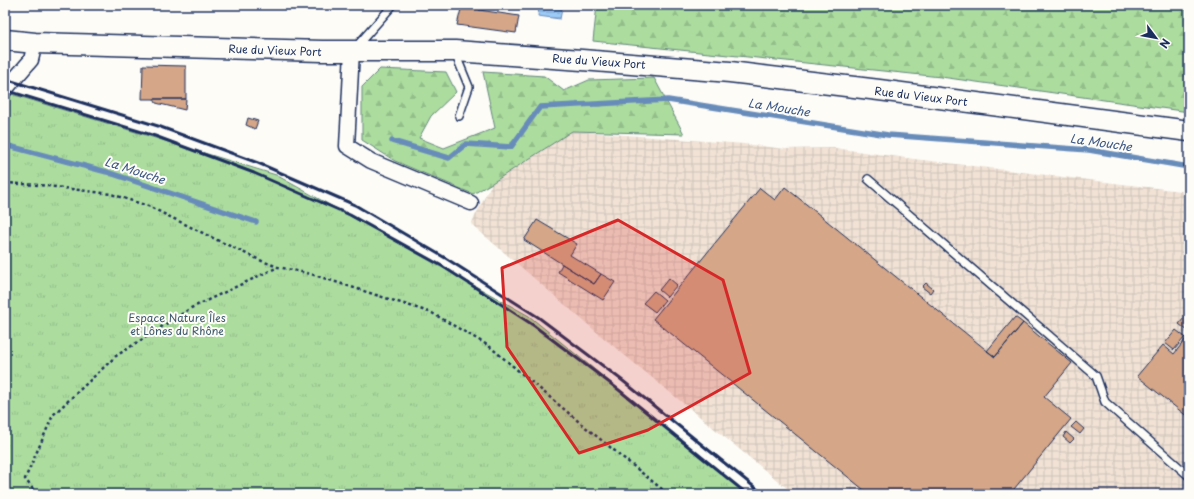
<svg xmlns="http://www.w3.org/2000/svg" width="1194" height="499" viewBox="0 0 1194 499" font-family="'Playpen Sans',sans-serif">
  <style>
    .industrial { fill: url(#industrial-grid) }
    .forest { fill: url(#forest-firs); stroke: #64867e }
    .park { fill: url(#park-tufts); stroke: #64867e }
    .water { fill: url(#water-rules); stroke: #688cba }
    .lines { fill: none; stroke-linecap: round; stroke-linejoin: round }
    .stream { stroke: #688cba; stroke-width: 5.5 }
    .building { fill: #d5a687; stroke: #1b2f5e }
    .lane-casing { stroke: #1b2f5e; stroke-width: 10 }
    .street-casing { stroke: #1b2f5e; stroke-width: 17 }
    .secondary-casing { stroke: #1b2f5e; stroke-width: 23 }
    .path { stroke: #1b2f5e; stroke-width: 2.5; stroke-dasharray: 3 3; stroke-linecap: butt }
    .lane { stroke: #fdfcf7; stroke-width: 7 }
    .street { stroke: #fdfcf7; stroke-width: 14 }
    .secondary { stroke: #fdfcf7; stroke-width: 20 }
    .rail { stroke: #1b2f5e; stroke-width: 3 }
    .marked { fill: #d62828; fill-opacity: 0.2; stroke: #d62828; stroke-width: 3; stroke-linejoin: round }
    .labels { text-anchor: middle; dominant-baseline: central; stroke-width: 4; stroke-linejoin: round; paint-order: stroke }
    .street-label { font-size: 11px; fill: #1b2f5e; stroke: #fdfcf7 }
    .park-label { font-size: 11px; fill: #3f5a6e; stroke: #fdfcf7 }
    .water-label { font-size: 12px; font-style: italic; fill: #3b5684; stroke: #fdfcf7 }
  </style>
  <defs>
    <pattern id="industrial-grid" width="8" height="8" patternUnits="userSpaceOnUse"><rect width="8" height="8" fill="#f1e2d5"/><path d="M0 4h8M4 0v8" fill="none" stroke="#cec2b9"/></pattern>
    <pattern id="forest-firs" width="22" height="20" patternUnits="userSpaceOnUse"><rect width="22" height="20" fill="#acdd9e"/><path d="M5 1l3.5 6h-7zM16 11l3.5 6h-7z" fill="#93be8a"/></pattern>
    <pattern id="park-tufts" width="24" height="20" patternUnits="userSpaceOnUse"><rect width="24" height="20" fill="#acdd9e"/><path d="M3 7l-1-3M5 7V3M7 7l1-3M15 17l-1-3M17 17v-4M19 17l1-3" fill="none" stroke="#93be8a"/></pattern>
    <pattern id="water-rules" width="6" height="5" patternUnits="userSpaceOnUse"><rect width="6" height="5" fill="#9ccaf7"/><path d="M0 2.5h6" fill="none" stroke="#86aed6"/></pattern>
  </defs>
  <rect width="100%" height="100%" fill="#fdfcf7"/>
  <filter id="ink" filterUnits="userSpaceOnUse"><feTurbulence type="fractalNoise" baseFrequency=".025" numOctaves="2"/><feDisplacementMap in="SourceGraphic" scale="8" xChannelSelector="R" yChannelSelector="G"/><feConvolveMatrix kernelMatrix="1 2 1 2 8 2 1 2 1" color-interpolation-filters="sRGB"/></filter>
  <g filter="url(#ink)">
    <!-- industrial -->
    <path class="industrial" d="M572 131 744 144 785 149 834 148 914 159 1189 192V494H794L600 335 471 224 492 183Z"/>
    <!-- forest -->
    <path class="forest" d="M597 5H1189V112L941 77 593 41Z
      M380 69 446 72 456 92 431 116 419 138 444 148 495 128 483 72 544 76 564 91 589 80 654 78 684 134 572 131 492 183 473 194 395 161 362 140V87Z"/>
    <!-- park -->
    <path class="park" d="M5 92 276 175 529 316 747 494H5Z"/>
    <!-- water -->
    <path class="water" d="M539 6 562 9 560 19 538 16Z"/>
    <g class="lines">
      <!-- stream -->
      <path class="stream" d="M392 141 449 158 466 144 511 147 540 107 668 100 888 135 1089 150 1189 167
        M5 145 107 172 256 222"/>
    </g>
    <!-- building -->
    <path class="building" d="M462 5H480L479 10 519 16 516 33 457 25Z
      M143 65 186 66V99H142Z
      M154 99H186L185 110 156 103Z
      M248 118 258 121 255 129 246 125Z
      M785 187 995 357 1023 323 1072 363 1044 397 1071 419 1010 494H869L653 319 760 188 775 200Z
      M537 220 577 244 570 255 601 274 594 284 524 240Z
      M562 264 594 284 601 274 615 282 603 300 558 272Z
      M669 278 677 285 667 297 659 290Z
      M926 283 933 289 930 293 922 287Z
      M654 291 665 300 655 312 643 303Z
      M1189 312V332L1179 324Z
      M1015 317 1023 323 995 357 987 351Z
      M1176 330 1185 337 1174 350 1165 343Z
      M1189 335V418L1137 376 1163 345 1174 354Z
      M1076 422 1084 429 1080 434 1071 427Z
      M1066 432 1074 439 1070 443 1063 437Z"/>
    <g class="lines">
      <defs>
        <path id="lane" d="M355 48 393 5
          M455 53 469 87 459 116
          M868 179 1096 376 1105 402 1189 476"/>
        <path id="street" d="M352 51 347 146 371 161 471 203
          M5 90 31 60 35 43"/>
        <path id="secondary" d="M5 40 35 43 322 51H455L582 60 730 72 879 90 1189 131"/>
      </defs>
      <!-- lane casing -->
      <use href="#lane" class="lane-casing"/>
      <!-- street casing -->
      <use href="#street" class="street-casing"/>
      <!-- secondary casing -->
      <use href="#secondary" class="secondary-casing"/>
      <!-- path -->
      <path class="path" d="M5 183 39 185 111 194 148 206 219 241 262 261 278 267 311 274 432 313 489 346 584 426 668 494
        M37 494 25 479 53 415 116 356 191 308 278 267"/>
      <!-- lane -->
      <use href="#lane" class="lane"/>
      <!-- street -->
      <use href="#street" class="street"/>
      <!-- secondary -->
      <use href="#secondary" class="secondary"/>
      <!-- rail -->
      <path class="rail" d="M5 79 158 126 258 163 355 205 447 259 538 317 623 381 763 494
        M5 90 155 136 254 173 350 215 442 266 533 325 619 390 747 494"/>
    </g>
  </g>
  <!-- marked area -->
  <path class="marked" d="M618 220 723 280 750 373 648 430 579 453 507 347 502 268Z"/>
  <g class="labels">
    <!-- street labels -->
    <g class="street-label">
      <text transform="translate(275 50) rotate(2)">Rue du Vieux Port</text>
      <text transform="translate(599 61) rotate(4)">Rue du Vieux Port</text>
      <text transform="translate(921 96) rotate(7)">Rue du Vieux Port</text>
    </g>
    <!-- park labels -->
    <g class="park-label">
      <text x="177" y="317">Espace Nature Îles<tspan x="177" dy="13">et Lônes du Rhône</tspan></text>
    </g>
    <!-- water labels -->
    <g class="water-label">
      <text transform="translate(779 107) rotate(9)">La Mouche</text>
      <text transform="translate(1101 142) rotate(8)">La Mouche</text>
      <text transform="translate(135 170) rotate(18)">La Mouche</text>
    </g>
  </g>
  <!-- margin -->
  <rect width="1194" height="499" fill="none" stroke="#fdfcf7" stroke-width="20"/>
  <rect x="10" y="10" width="1174" height="479" fill="none" stroke="#1b2f5e" stroke-width="1.5" filter="url(#ink)"/>
  <!-- north arrow -->
  <g transform="translate(1156 38) rotate(122)" stroke="#fdfcf7" stroke-width="3" paint-order="stroke">
  <path d="M0-3L7 15L0 10L-7 15Z" fill="#1b2f5e"/>
  <text y="-6" font-size="11" font-weight="bold" text-anchor="middle" fill="#1b2f5e">N</text>
  </g>
</svg>
